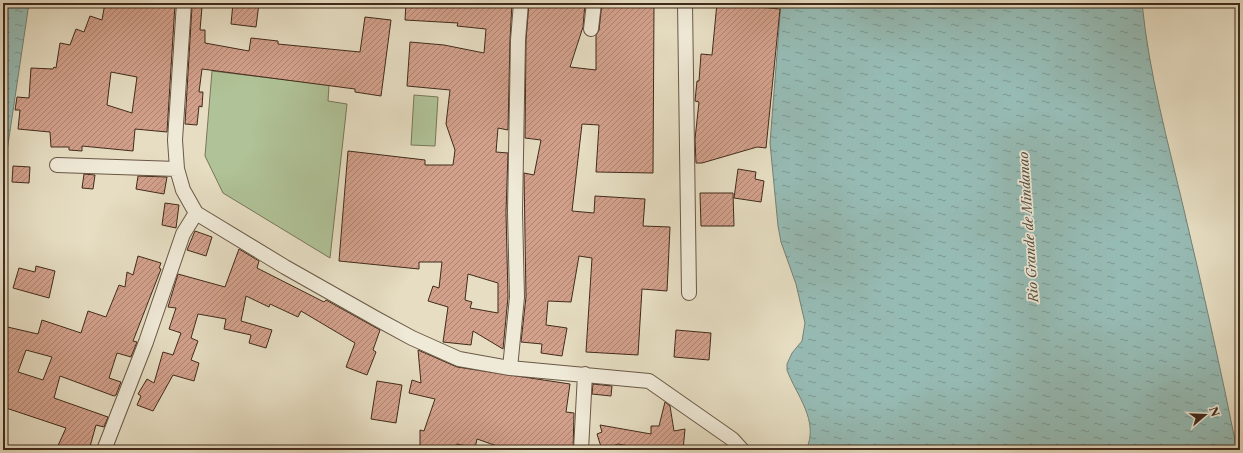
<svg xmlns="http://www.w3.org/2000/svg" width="1243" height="453" viewBox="0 0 1243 453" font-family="'Libre Caslon Text',serif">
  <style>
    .pitch { fill: #b0c297; stroke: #787659 }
    .water { fill: url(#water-ripples); stroke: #748177 }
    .building { fill: url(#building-hatch); stroke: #412b1b; fill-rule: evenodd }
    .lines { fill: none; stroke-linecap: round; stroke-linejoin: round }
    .minor-casing { stroke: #6a5845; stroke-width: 16 }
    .minor { stroke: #efe9d7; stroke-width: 14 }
    .labels { text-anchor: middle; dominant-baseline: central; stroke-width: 3.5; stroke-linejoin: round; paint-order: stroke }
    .water-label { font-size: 13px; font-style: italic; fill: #564f41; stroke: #efe9d7 }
  </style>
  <defs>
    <pattern id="water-ripples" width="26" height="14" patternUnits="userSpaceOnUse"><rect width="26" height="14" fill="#96bbb4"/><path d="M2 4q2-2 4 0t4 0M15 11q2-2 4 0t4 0" fill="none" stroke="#7c9892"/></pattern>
    <pattern id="building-hatch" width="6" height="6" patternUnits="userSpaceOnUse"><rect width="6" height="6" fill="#d2a08b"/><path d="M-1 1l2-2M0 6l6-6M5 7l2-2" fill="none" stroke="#ac8371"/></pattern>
  </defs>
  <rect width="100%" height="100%" fill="#e6ddc2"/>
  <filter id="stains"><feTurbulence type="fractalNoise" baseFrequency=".005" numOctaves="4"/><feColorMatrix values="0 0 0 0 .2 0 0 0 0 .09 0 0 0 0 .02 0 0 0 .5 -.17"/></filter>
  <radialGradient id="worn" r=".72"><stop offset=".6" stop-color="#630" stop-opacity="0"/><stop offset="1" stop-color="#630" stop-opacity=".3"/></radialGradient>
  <!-- pitch -->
  <path class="pitch" d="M212 71 329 85 328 101 347 104 330 258 223 193 205 156Z
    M414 95 438 97 435 146 411 145Z"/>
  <!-- water -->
  <path class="water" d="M3 3H29L6 158 3 212Z
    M781 3H1142C1149 74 1168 142 1184 210 1203 290 1221 370 1237 450H806C820 421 796 395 787 370V364L792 353 802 341 805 323 796 284 781 242 778 226 770 143Z"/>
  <!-- building -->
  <path class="building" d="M105 3 175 4 167 132 135 129 133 151 82 146V151L69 150V147H51L50 132 18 129 20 110H15L17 97 29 98 31 68 53 69 54 67 56 68 60 43 70 45 76 29 84 32 90 16 102 20ZM111 72 137 77 132 113 107 105Z
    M233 3H259L256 27 231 24Z
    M406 3H512L510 40 508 130 498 128 496 152 508 153 506 212 508 297 503 349 473 331 471 345 443 342 448 307 428 301 433 286 439 288 442 262H419V269L339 261 348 151 425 160V165H453L455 150 446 124 450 90 407 86 410 42 444 45 484 53 486 29 457 26 458 23 405 20ZM468 274 498 283V313L470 308 472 302 465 300Z
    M529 3H585L583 27 570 67 596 70V35L599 30 602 3H654L653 173 596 172 599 125 582 124 572 211 594 213 595 196 645 199 643 226 670 227 667 291 642 289 638 355 586 352 592 258 579 256 571 302 548 301 546 325 567 328 562 356 541 353 542 344 521 342 526 297 524 173 534 175 541 140 525 138 526 40Z
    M717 3 780 9 766 148 757 147 702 163H696L695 139 699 102 695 101 697 81H699L701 54 712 55Z
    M192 6 202 7 200 30H205V43L249 51 251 38 278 41V44L360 52 365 17 391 20 381 96 355 92V89L202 69 199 92H203L202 107 199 106 197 125 185 124Z
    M13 166 30 167 29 183 12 182Z
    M738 169 756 172 755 179 764 181 761 202 734 198Z
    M84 174 95 175 93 189 82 188Z
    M138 176 167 177 164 194 136 189Z
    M700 193H733L734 226H701Z
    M165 203 179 205 176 228 162 225Z
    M195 231 212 237 206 256 187 250Z
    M239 249 259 261 257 268 324 302 326 300 380 330 373 350 376 352 367 375 346 367 355 343 301 311 298 317 270 304 269 307 246 296 241 321 272 330 266 348 249 343 251 335 224 329 226 319 198 314 191 338 198 341 191 360 199 363 194 381 173 375 153 411 137 405 141 396 138 394 147 379 154 383 163 352 173 355 181 333 169 329 176 308 168 307 178 274 225 287Z
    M138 256 161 263 159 268 161 269 133 341 137 342 131 357 117 353 109 378 121 382 116 395 114 396 60 376 54 398 108 417 104 427 96 425 89 450H56L66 428 3 407V326L38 334 42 320 81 333 88 311 106 317 119 285 125 287 127 272 133 275ZM26 350 52 357 43 380 18 372Z
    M36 266 55 271 49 298 13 288 19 268 35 272Z
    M676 330 711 333 709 360 674 357Z
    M418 350 457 367 570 384 566 412 574 413 573 450H533V448L497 446 477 439 475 448 457 444 456 450H420V430L424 431 435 399 409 393 412 380 421 383Z
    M377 381 402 385 396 423 371 419Z
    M593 384 612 386 611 396 592 394Z
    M665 402 670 406 674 431 685 429 683 450H651L618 444 602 450 597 434 602 432 600 425 651 434V426H659Z"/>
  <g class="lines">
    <defs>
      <path id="minor" d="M184 3 175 140 177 169 183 190 196 213 285 267 377 319 412 338 459 359 510 368 649 381 732 439 742 450
        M685 3 689 293
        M591 29 594 3
        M57 165 177 169
        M510 368 517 297 515 212 518 40 521 3
        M104 450 146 342 183 234 196 213
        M581 450 585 374"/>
    </defs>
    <!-- minor casing -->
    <use href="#minor" class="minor-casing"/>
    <!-- minor -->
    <use href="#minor" class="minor"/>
  </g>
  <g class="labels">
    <!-- water labels -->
    <g class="water-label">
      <text transform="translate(1028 227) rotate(-94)">Rio Grande de Mindanao</text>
    </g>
  </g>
  <!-- margin -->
  <rect width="1243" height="453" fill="none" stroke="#e6ddc2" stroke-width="16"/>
  <rect x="4" y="4" width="1235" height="445" fill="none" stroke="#412b1b" stroke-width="2"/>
  <rect x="8" y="8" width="1227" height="437" fill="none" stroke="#412b1b"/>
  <!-- north arrow -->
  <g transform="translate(1205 415) rotate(71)" stroke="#efe9d7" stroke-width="3" paint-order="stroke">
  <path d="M0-3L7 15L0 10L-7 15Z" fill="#412b1b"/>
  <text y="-6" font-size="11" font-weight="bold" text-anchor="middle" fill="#412b1b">N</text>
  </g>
  <rect width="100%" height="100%" filter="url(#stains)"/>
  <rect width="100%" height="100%" fill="url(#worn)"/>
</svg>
